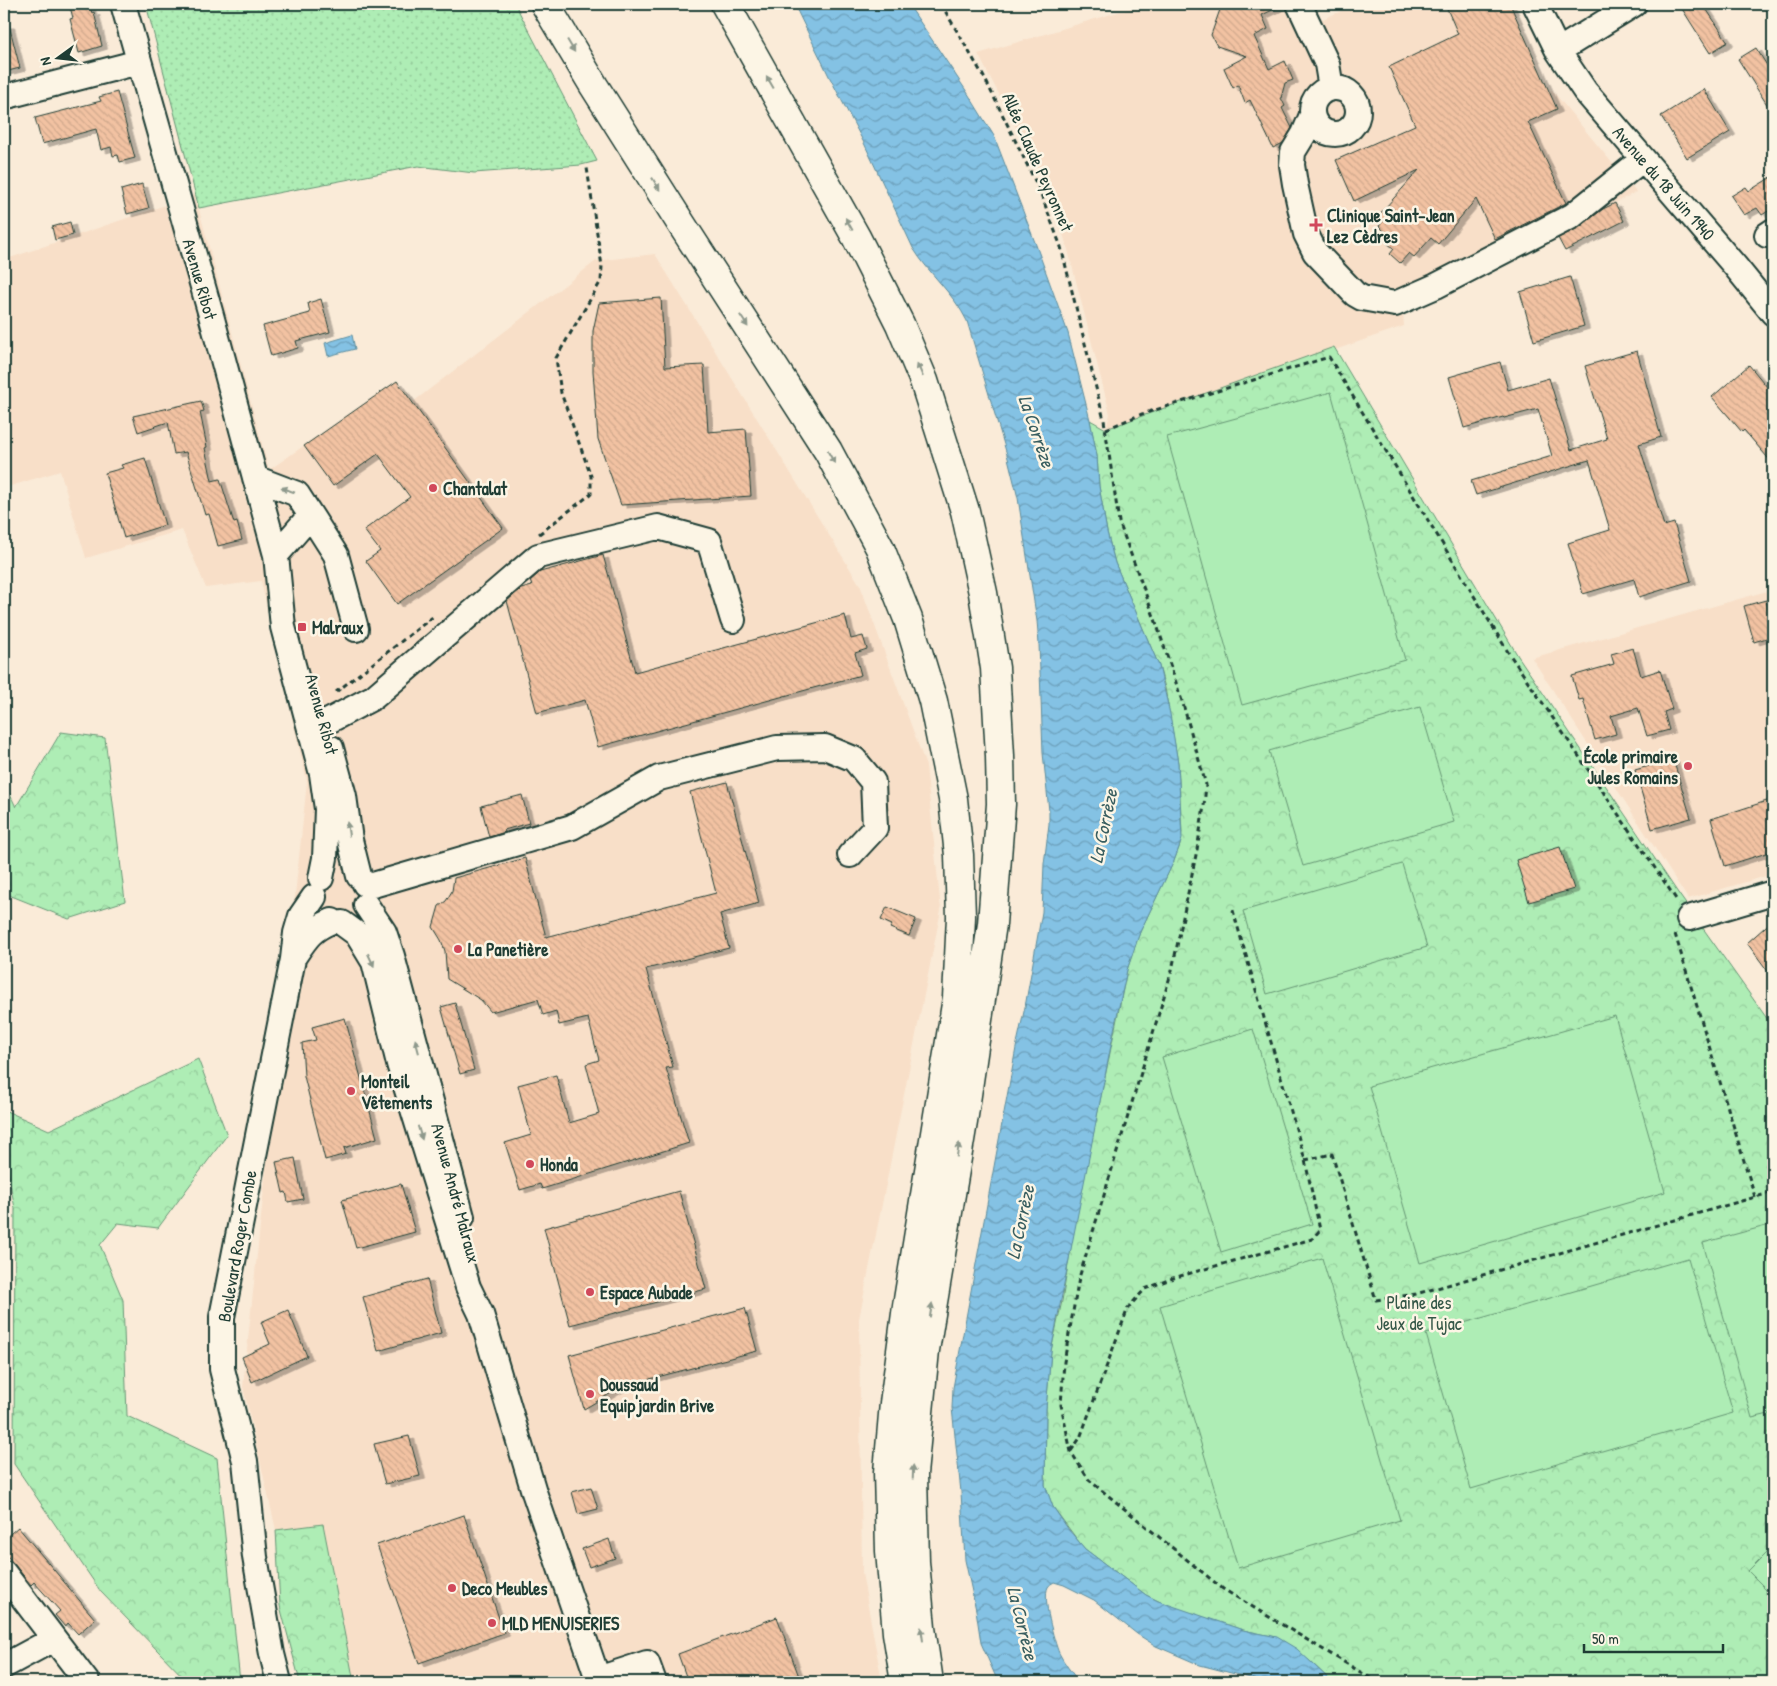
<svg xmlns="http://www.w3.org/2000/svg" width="1777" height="1686" viewBox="0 0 1777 1686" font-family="'Patrick Hand',sans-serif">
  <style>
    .built { fill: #f8dfc8 }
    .grass { fill: url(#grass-dots); stroke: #669574 }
    .forest { fill: url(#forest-crowns); stroke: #669574 }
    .pitch { fill: #aeedb5; stroke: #669574 }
    .water { fill: url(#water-waves); stroke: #5c8d9e }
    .building { fill: url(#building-back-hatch); stroke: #1f3d34; filter: url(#shadow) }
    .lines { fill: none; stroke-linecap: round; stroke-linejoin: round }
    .minor-casing { stroke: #1f3d34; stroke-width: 28 }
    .highway-casing { stroke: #1f3d34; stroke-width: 31 }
    .path { stroke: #1f3d34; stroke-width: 3; stroke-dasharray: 5 4; stroke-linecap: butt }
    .minor { stroke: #fcf5e5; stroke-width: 24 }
    .highway { stroke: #fcf5e5; stroke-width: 28 }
    .oneway { fill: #8e998c }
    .poi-dot { fill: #d1495b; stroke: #fcf5e5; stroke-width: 2 }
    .labels { text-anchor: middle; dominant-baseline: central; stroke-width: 5; stroke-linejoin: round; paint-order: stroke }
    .street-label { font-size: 18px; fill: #1f3d34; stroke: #fcf5e5 }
    .poi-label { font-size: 18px; font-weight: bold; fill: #1f3d34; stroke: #fcf5e5; text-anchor: start }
    .park-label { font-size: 18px; fill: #345747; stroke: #fcf5e5 }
    .water-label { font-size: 19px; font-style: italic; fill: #385e60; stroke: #fcf5e5 }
  </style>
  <defs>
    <pattern id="grass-dots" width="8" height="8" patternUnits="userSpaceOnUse" patternTransform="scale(1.25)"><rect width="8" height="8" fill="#aeedb5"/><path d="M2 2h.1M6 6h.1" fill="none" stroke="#95cc9c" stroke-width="1.8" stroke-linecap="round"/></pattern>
    <pattern id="forest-crowns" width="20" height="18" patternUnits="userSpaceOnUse" patternTransform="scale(1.25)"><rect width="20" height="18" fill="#aeedb5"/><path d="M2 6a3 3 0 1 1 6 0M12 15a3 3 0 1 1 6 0" fill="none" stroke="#95cc9c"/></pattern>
    <pattern id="water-waves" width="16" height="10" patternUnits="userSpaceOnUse" patternTransform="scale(1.25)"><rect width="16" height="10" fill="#84c2e4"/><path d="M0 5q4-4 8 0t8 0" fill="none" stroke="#6b9fba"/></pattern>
    <pattern id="building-back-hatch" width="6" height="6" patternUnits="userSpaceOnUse" patternTransform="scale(1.25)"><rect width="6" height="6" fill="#f2c2a2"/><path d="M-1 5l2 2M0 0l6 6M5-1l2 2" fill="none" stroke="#cfa88c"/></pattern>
    <filter id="shadow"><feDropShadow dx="5.5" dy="3" stdDeviation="0" flood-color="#0004"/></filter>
  </defs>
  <rect width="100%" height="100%" fill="#faebd8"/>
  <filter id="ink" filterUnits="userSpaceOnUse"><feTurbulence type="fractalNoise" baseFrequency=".02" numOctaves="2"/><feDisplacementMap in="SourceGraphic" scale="10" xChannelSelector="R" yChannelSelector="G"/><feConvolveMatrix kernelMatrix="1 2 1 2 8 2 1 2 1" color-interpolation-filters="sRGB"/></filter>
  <g filter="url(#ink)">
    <!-- built -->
    <path class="built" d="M1145 4H1286L1287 6 1323 19 1357 4H1510L1549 91 1552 90 1636 192 1403 310 1404 326 1106 429 1110 414 1067 246 1046 185 978 54Z
      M195 195 269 470 397 381 413 402 596 261 655 254 860 585 926 766 941 910 859 1319 862 1573 882 1682H354L323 1524 276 1530 243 1387 307 782 261 581 206 588 182 530 86 558 60 471 4 488V260Z
      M1767 591 1773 595V874L1688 899 1532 658Z"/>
    <!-- grass -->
    <path class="grass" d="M146 4H515L597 161 581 165 474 173 418 166 199 208Z"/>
    <!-- forest -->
    <path class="forest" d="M1334 347 1518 656 1678 893 1773 1027V1682H1332L1310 1661 1276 1637 1243 1630 1169 1606 1146 1595 1085 1549 1079 1542 1053 1507 1045 1485 1046 1409 1051 1351 1062 1301 1075 1223 1127 970 1140 932 1174 861 1180 845 1182 832 1178 763 1165 688 1159 666 1115 563 1107 532 1099 486 1097 456 1090 420 1106 429Z
      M61 732 105 738 125 901 69 919 4 893V782L16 807Z
      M198 1059 227 1135 158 1228 118 1223 100 1245 123 1300 127 1416 217 1458 240 1682H188L101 1592 14 1464 15 1208 4 1154V1110L49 1130Z
      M323 1524 354 1682H300L280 1606 276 1530Z"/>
    <!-- pitch -->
    <path class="pitch" d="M1331 392 1405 660 1242 705 1167 437Z
      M1420 707 1454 822 1303 866 1269 751Z
      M1402 864 1427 947 1267 994 1243 911Z
      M1615 1016 1665 1192 1420 1263 1369 1086Z
      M1253 1029 1312 1224 1221 1252 1162 1057Z
      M1773 1224V1413L1752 1418 1703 1243Z
      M1322 1258 1400 1520 1238 1568 1160 1306Z
      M1688 1258 1733 1413 1471 1489 1426 1334Z
      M1773 1546V1596L1748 1571Z"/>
    <!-- water -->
    <path class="water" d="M794 4H908L967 92 994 136 1036 245 1068 333 1090 420 1097 456 1099 486 1107 532 1115 563 1159 666 1170 714 1178 763 1182 839 1174 861 1140 932 1127 970 1116 1020 1051 1351 1046 1409 1045 1485 1053 1507 1069 1530 1085 1549 1146 1595 1158 1601 1243 1630 1277 1637 1297 1649 1332 1682H1266L1200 1665 1156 1646 1137 1634 1094 1600 1064 1585 1054 1582C1051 1584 1050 1584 1048 1587 1042 1598 1054 1641 1059 1653 1064 1663 1072 1673 1079 1682H998L981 1643 976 1610 965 1560 961 1492 952 1408 953 1388 1016 1048 1025 1007 1042 912 1044 864 1049 824V811L1043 753 1039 644 1037 621 1018 498 1008 458 967 321C954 294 929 274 913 248L864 143 829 76Z
      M352 335 355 349 328 356 325 343Z"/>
    <!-- building -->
    <path class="building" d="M83 4H89L92 13 94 12 102 46 79 53 70 19 73 18 70 7Z
      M1222 4H1285L1262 15 1268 29 1254 36 1269 69 1285 61 1293 80 1285 83 1281 98 1285 106 1282 108 1292 128 1283 143 1273 148 1250 100 1245 103 1238 85 1233 88 1224 68 1247 56 1217 46 1211 35Z
      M1445 4H1510L1557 109 1528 122 1566 203 1495 239 1476 199 1438 244 1431 238 1414 257 1409 253 1400 263 1390 254 1394 249 1384 240 1388 235 1379 226 1383 221 1377 217 1419 170 1354 201 1336 160 1415 125 1389 67 1458 34Z
      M1679 4H1703L1728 42 1710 53Z
      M4 25H9L20 68 4 72Z
      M1756 48 1773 75V114L1738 59Z
      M1704 89 1730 132 1687 158 1661 116Z
      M117 92 135 158 120 162 118 155 113 156 111 147 101 150 96 129 42 144 35 118 101 101 99 97Z
      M1773 176V208L1762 215 1757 208 1744 215 1731 196 1746 187 1749 191Z
      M142 184 149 208 127 214 121 190Z
      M1615 203 1624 221 1565 251 1558 238 1578 228 1603 209Z
      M70 222 73 235 55 240 52 227Z
      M1570 277 1584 326 1534 341 1520 292Z
      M661 298 665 367 704 365 708 432 746 429 751 496 621 505 598 439 593 371V331L599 303Z
      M321 299 330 332 296 341 298 348 271 356 263 326 310 313 308 303Z
      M1637 351 1661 437 1639 444 1664 526 1674 523 1691 581 1639 597 1634 579 1583 594 1568 543 1610 530 1589 460 1476 495 1471 481 1552 456 1538 409 1504 418 1503 417 1464 428 1449 377 1500 362 1508 390 1549 378 1571 450 1607 439 1585 366Z
      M1749 365 1773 394V464L1744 430 1742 432 1712 397Z
      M397 381 503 528 397 604 366 561 380 551 364 530 410 497 378 454 333 486 304 446Z
      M201 401 204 411 200 412 207 447 205 448 212 481 220 479 234 523 237 522 242 540 218 546 209 514 205 515 186 452 174 454 168 422 138 432 133 416Z
      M145 458 165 525 124 538 105 473 123 468 121 465Z
      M603 555 635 672 845 615 851 639 863 636 867 649 855 653 861 675 598 747 585 700 537 713 507 601 521 589 532 586 530 581 540 572Z
      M1766 600 1773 626V636L1754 642 1744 606Z
      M1633 648 1641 676 1660 670 1672 709 1664 712 1669 730 1647 736 1638 708 1611 716 1616 734 1595 740 1583 699 1579 700 1572 676 1614 664 1611 654Z
      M1673 759 1691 818 1652 829 1635 770Z
      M727 782 759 903 720 914 729 948 646 969 673 1067 666 1068 689 1143 542 1189 540 1184 520 1190 505 1143 531 1135 518 1085 556 1075 569 1123 599 1114 586 1064 599 1060 588 1018 559 1025 556 1011 543 1015 538 999 491 1012 481 1000 447 979 445 951 441 940 433 927 439 906 446 901 452 891 454 878 525 858 546 937 716 893 690 792Z
      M522 795 529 823 504 830 505 832 489 837 481 806Z
      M1773 799V851L1725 866 1711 819Z
      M1560 847 1574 889 1529 902 1516 860Z
      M887 907 916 919 909 936 890 928 892 925 881 920Z
      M1773 920V978L1747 943Z
      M455 1003 474 1070 460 1074 441 1007Z
      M345 1018 377 1138 344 1148 346 1154 325 1160 304 1076 302 1043 316 1040 312 1027Z
      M295 1158 303 1199 288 1202 286 1192 283 1193 276 1162Z
      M401 1184 415 1232 356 1248 342 1200Z
      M679 1191 706 1289 570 1325 544 1228Z
      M427 1279 441 1333 378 1351 363 1297Z
      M745 1308 757 1351 623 1386 584 1409 569 1355Z
      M288 1310 307 1356 252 1382 242 1357 270 1344 261 1322Z
      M409 1436 420 1476 385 1484 374 1444Z
      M591 1487 598 1509 578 1514 572 1492Z
      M464 1515 504 1633 419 1663 377 1545Z
      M18 1527 95 1619 78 1634 68 1623 65 1627 55 1615 60 1611 34 1582 31 1585 4 1552V1539Z
      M609 1539 615 1558 589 1567 582 1549Z
      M777 1617 801 1682H688L678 1654Z"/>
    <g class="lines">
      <defs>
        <path id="minor" d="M123 4 211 315 276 555 283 627 322 774 327 809 325 858 321 878
          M1299 4 1327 64 1331 88
          M1535 4 1558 51 1585 91 1735 266 1773 313
          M1558 51 1634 4
          M1312 111a23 23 0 1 1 46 0a23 23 0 1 1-46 0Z
          M4 97 139 62
          M1312 115 1304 134 1293 152 1292 165 1295 184 1306 234 1315 252 1355 294 1362 298 1395 304 1436 286 1572 216 1643 159
          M1767 235 1773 231
          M255 478 297 494 336 555 356 629
          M276 555 310 516
          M325 723 374 697 538 556 658 527 709 541 733 620
          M331 748 344 796 350 840 359 876
          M365 884 373 885 572 827 659 778 777 748 825 747 854 759 873 782 875 828 850 855
          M366 905 384 932 392 956 462 1217
          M1689 918 1773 893
          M342 923 357 934 374 962 399 1064 468 1287 481 1314 534 1492 599 1682
          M295 955C307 937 311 930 332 921
          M4 1573 87 1682
          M4 1666 54 1639
          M598 1679 647 1663 654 1682
          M279 1682 272 1654 255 1557 245 1461 222 1369V1317L293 959 296 933 301 916 314 897"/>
        <path id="highway" d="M545 4 594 86 682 225 828 451 880 548 908 619 933 701 953 799 959 855 961 917 957 998 907 1306 894 1403 888 1472 890 1551 897 1633 905 1682
          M725 4 856 237 900 324 924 381 965 511 983 593 995 668 1000 756 1001 804 992 924 963 1122 925 1350 913 1474 915 1562 921 1628 929 1682"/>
      </defs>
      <!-- minor casing -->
      <use href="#minor" class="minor-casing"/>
      <!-- highway casing -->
      <use href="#highway" class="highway-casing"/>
      <!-- path -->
      <path class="path" d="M941 4 985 79 1039 189 1061 247 1104 420 1119 522 1156 622 1183 704 1206 785 1204 806 1197 850 1172 970 1079 1278 1064 1362 1061 1405 1071 1452 1089 1480 1223 1589 1377 1682
        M1106 429 1142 414 1329 357 1508 652 1678 902
        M539 534 591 494V476L561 393 556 358 601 281 602 266 587 168
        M336 692 434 616
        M1675 934 1755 1197
        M1305 1160 1332 1154 1376 1300 1416 1294 1773 1192
        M1071 1451 1080 1438 1128 1308 1145 1289 1173 1278 1312 1239 1320 1230 1305 1160 1232 907"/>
      <!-- minor -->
      <use href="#minor" class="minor"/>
      <!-- highway -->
      <use href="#highway" class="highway"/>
    </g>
    <!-- one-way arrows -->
    <defs><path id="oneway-solid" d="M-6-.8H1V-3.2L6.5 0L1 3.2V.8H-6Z" transform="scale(1.25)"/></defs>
    <g class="oneway">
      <use href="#oneway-solid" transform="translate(571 46) rotate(59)"/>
      <use href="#oneway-solid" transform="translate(770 82) rotate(-120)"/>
      <use href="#oneway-solid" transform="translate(656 184) rotate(58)"/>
      <use href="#oneway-solid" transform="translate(849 224) rotate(-119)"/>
      <use href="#oneway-solid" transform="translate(744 321) rotate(57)"/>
      <use href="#oneway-solid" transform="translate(920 370) rotate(-113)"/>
      <use href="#oneway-solid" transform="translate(831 457) rotate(61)"/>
      <use href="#oneway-solid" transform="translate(288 490) rotate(-159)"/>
      <use href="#oneway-solid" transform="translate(348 829) rotate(-98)"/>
      <use href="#oneway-solid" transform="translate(371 960) rotate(65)"/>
      <use href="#oneway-solid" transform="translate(417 1046) rotate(-105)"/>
      <use href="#oneway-solid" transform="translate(420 1133) rotate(73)"/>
      <use href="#oneway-solid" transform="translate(958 1150) rotate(-80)"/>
      <use href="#oneway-solid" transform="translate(931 1310) rotate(-81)"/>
      <use href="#oneway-solid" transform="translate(913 1472) rotate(-88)"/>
      <use href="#oneway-solid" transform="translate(922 1634) rotate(-98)"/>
    </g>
  </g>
  <!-- markers -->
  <g class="poi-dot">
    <path d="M1313.5 217.5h5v5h5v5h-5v5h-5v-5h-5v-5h5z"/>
    <circle cx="433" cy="488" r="5"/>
    <rect x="297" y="622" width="10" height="10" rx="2.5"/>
    <circle cx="1688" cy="766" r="5"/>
    <circle cx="458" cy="949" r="5"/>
    <circle cx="351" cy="1091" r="5"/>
    <circle cx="530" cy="1164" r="5"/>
    <circle cx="590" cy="1292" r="5"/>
    <circle cx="590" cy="1394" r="5"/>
    <circle cx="452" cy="1588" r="5"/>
    <circle cx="492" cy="1623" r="5"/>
  </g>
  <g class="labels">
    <!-- street labels -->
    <g class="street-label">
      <text transform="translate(1038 162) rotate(66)">Allée Claude Peyronnet</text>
      <text transform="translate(1664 183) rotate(49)">Avenue du 18 Juin 1940</text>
      <text transform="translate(200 279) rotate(74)">Avenue Ribot</text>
      <text transform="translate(322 714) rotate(75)">Avenue Ribot</text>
      <text transform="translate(456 1193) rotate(75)">Avenue André Malraux</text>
      <text transform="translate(237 1246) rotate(-80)">Boulevard Roger Combe</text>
    </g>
    <!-- poi labels -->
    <g class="poi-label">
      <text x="1327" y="215">Clinique Saint-Jean<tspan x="1327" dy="21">Lez Cèdres</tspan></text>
      <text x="443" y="488">Chantalat</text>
      <text x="312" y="627">Malraux</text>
      <text x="1678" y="756" text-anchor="end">École primaire<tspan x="1678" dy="21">Jules Romains</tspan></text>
      <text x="468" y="949">La Panetière</text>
      <text x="361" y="1081">Monteil<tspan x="361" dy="21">Vêtements</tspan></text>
      <text x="540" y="1164">Honda</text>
      <text x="600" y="1292">Espace Aubade</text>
      <text x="600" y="1384">Doussaud<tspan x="600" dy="21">Equip'jardin Brive</tspan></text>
      <text x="462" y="1588">Deco Meubles</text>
      <text x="502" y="1623">MLD MENUISERIES</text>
    </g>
    <!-- park labels -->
    <g class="park-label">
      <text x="1419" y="1302">Plaine des<tspan x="1419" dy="21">Jeux de Tujac</tspan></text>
    </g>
    <!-- water labels -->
    <g class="water-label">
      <text transform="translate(1037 431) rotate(71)">La Corrèze</text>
      <text transform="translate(1103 826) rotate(-78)">La Corrèze</text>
      <text transform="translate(1020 1222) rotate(-78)">La Corrèze</text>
      <text transform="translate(1023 1623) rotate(76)">La Corrèze</text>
    </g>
  </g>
  <!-- margin -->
  <rect width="1777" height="1686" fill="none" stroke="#fcf5e5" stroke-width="20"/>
  <rect x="10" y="10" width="1757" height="1666" fill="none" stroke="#1f3d34" stroke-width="2" filter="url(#ink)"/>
  <!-- north arrow -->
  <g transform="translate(58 58) rotate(255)" stroke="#fcf5e5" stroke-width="4" paint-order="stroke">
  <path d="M0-4L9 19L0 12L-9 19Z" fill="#1f3d34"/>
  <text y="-8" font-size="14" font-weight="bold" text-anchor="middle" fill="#1f3d34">N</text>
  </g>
  <!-- scale -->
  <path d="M1584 1644v8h139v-8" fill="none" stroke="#1f3d34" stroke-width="2.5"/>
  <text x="1592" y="1644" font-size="15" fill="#1f3d34" stroke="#fcf5e5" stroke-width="4" paint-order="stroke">50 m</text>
</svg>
